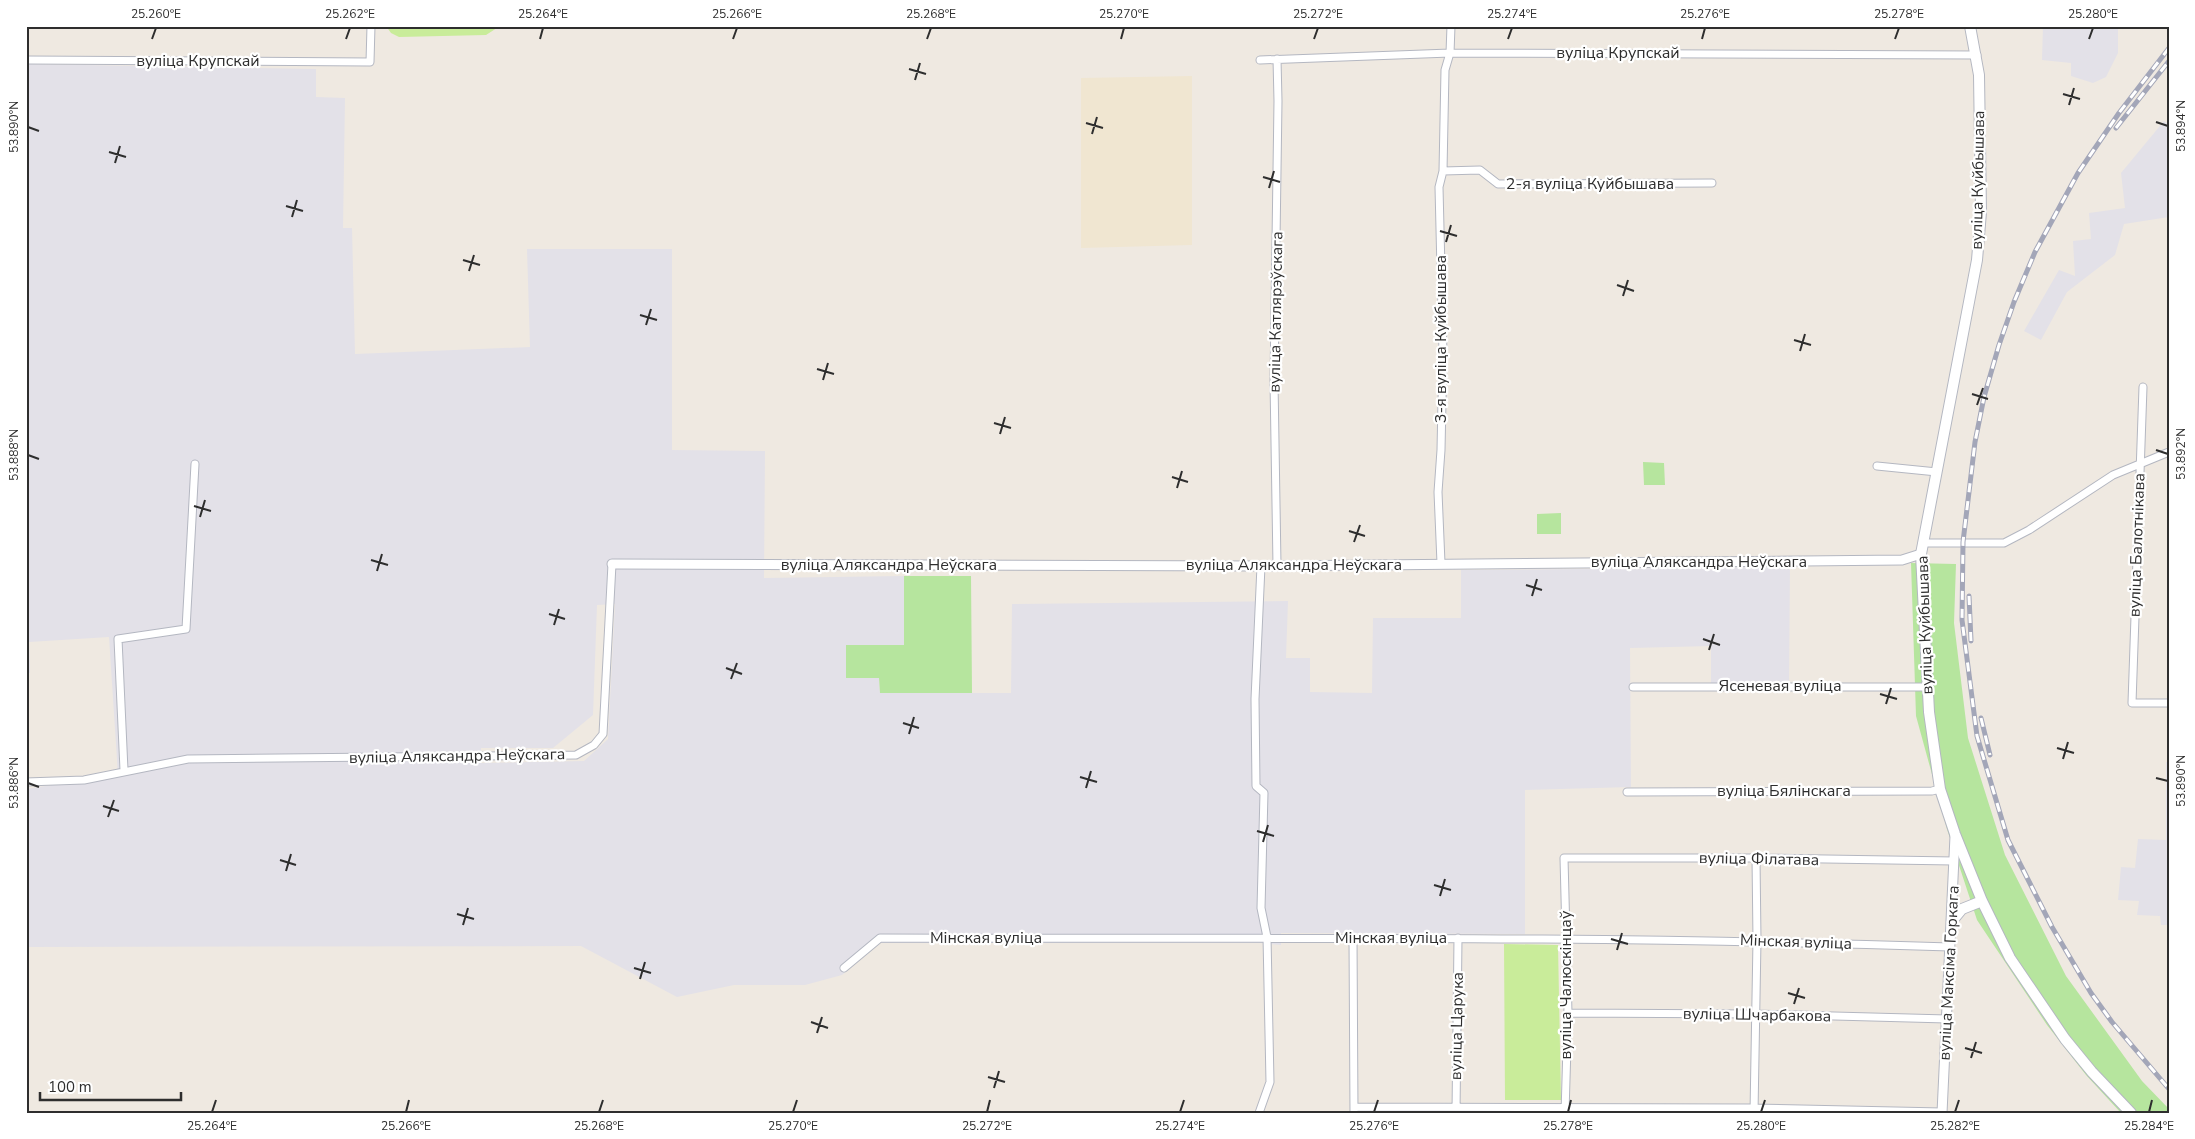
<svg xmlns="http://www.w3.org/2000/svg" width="2195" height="1139" viewBox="0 0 2195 1139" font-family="'Nunito Sans',sans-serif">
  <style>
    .industrial { fill: #e3e1e8; fill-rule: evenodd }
    .education { fill: #f0e6d1 }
    .green { fill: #b6e59e }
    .pitch { fill: #c9ec9a }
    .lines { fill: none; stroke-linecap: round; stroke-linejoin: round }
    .minor-casing { stroke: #b4b7c1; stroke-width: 9 }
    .tertiary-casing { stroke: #b4b7c1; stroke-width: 11 }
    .secondary-casing { stroke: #b4b7c1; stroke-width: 12 }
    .minor { stroke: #fff; stroke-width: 7 }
    .tertiary { stroke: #fff; stroke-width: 9 }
    .secondary { stroke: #fff; stroke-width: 10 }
    .rail-casing { stroke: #a3a6b8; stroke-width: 5 }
    .rail { stroke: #fff; stroke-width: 3; stroke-dasharray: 9; stroke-linecap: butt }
    .ticks { fill: none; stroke: #2e2e2e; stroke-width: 2 }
    .labels { text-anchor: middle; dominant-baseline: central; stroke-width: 4.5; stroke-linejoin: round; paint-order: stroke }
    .street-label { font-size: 16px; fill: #2e2e2e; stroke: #fff }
    .neatline { fill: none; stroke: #2e2e2e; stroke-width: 2 }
    .ticks-label { font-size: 12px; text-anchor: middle; fill: #2e2e2e }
  </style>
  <rect width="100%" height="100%" fill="#efe9e1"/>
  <!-- industrial -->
  <path class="industrial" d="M2043 26H2118V53L2106 77 2093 83 2071 76V63L2042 60Z
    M26 64 316 69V97L345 98 343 228H352L355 354 530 347 527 249H672V450L765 451 764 578 904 576V645L846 646 879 678 880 693H1011L1012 604 1288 601 1286 658H1310V692L1372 693 1373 618H1461V570L1790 567 1789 683H1711V646L1630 648 1631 787 1525 790V934L1281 933V945L1260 943H879L842 975 805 985H734L677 997 581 946 26 947V789L118 775 109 637 29 642 30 673H26ZM615 604 608 739 584 761 481 763V748H553L593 715 597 605Z
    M2164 121 2169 125V157L2167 160 2169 217 2124 224 2115 255 2067 292 2041 340 2024 331 2059 270 2075 276 2073 241 2091 239 2089 213 2125 208 2121 173Z
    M2166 762H2169V925H2161L2160 916 2137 915 2139 901 2118 900 2121 867 2135 868 2138 839 2166 840Z"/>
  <!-- education -->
  <path class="education" d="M1192 76V245L1081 248V78Z"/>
  <!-- green -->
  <path class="green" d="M1643 462 1664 463 1665 485H1644Z
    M1561 513V534H1537V514Z
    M1911 563 1956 564 1954 623 1968 738 2005 855 2066 976 2142 1081 2169 1109V1113H2121L2086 1075 2047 1025 1977 920 1947 829 1916 716Z
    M904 576H971L972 693H880L879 678H846V645H904Z"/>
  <!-- pitch -->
  <path class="pitch" d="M386 26H500L486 35 399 37 391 33Z
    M1504 944 1558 945 1561 1100H1505Z"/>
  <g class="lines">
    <defs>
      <path id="minor" d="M1277 59 1278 101 1274 381 1277 565
        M26 60 370 62 371 26
        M1260 60 1450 53 1977 55
        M1443 171 1480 170 1498 184 1712 183
        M2143 387 2132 703H2169
        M1877 466 1937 472
        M1923 543H2004L2029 530 2113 475 2169 452
        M1441 563 1438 492 1441 450 1443 354 1439 187 1443 171 1445 70 1450 53 1451 26
        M1633 687H1927
        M124 770 118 639 186 629 195 464
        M26 782 84 780 188 759 576 755 594 745 603 734 612 564
        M1627 792 1932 791 1940 789
        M1353 938 1354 1113
        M844 968 880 938C1237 939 1593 935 1950 947
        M1568 1013 1756 1014 1947 1019
        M1354 1107 1754 1108 1942 1112
        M1259 1113 1270 1082 1267 937 1261 908 1264 793 1256 786 1255 699 1261 566
        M1456 1113 1458 938
        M1565 1113 1568 1013 1564 858H1756L1954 861
        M1754 1113 1757 940 1756 858"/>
      <path id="tertiary" d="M612 564 1261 566 1902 560 1921 554
        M1942 1113 1955 836"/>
      <path id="secondary" d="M1970 26 1979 75 1981 212 1977 260 1921 554 1929 712 1940 789 1955 834 1982 901 2010 958 2065 1039 2092 1072 2131 1113
        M1952 921 1962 909 1982 901"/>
    </defs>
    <!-- minor casing -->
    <use href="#minor" class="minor-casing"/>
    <!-- tertiary casing -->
    <use href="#tertiary" class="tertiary-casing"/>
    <!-- secondary casing -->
    <use href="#secondary" class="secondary-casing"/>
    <!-- minor -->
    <use href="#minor" class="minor"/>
    <!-- tertiary -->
    <use href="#tertiary" class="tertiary"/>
    <!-- secondary -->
    <use href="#secondary" class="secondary"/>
    <defs>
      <path id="rail" d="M2169 48 2119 113 2078 173 2035 252 2014 302 1999 345 1984 397 1975 442 1963 542 1962 620 1977 736 2008 840 2052 927 2091 993 2112 1022 2169 1089
        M2116 128 2169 61
        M1969 596 1971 641
        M1981 718 1990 755"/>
    </defs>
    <!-- rail casing -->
    <use href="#rail" class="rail-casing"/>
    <!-- rail -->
    <use href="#rail" class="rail"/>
  </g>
  <!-- ticks -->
  <path class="ticks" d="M152 39 156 28M346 39 350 28M540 39 543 28M733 39 737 28M927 39 931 28M1121 39 1124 28M1314 39 1318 28M1508 39 1512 28M1702 39 1705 28M1895 39 1899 28M2089 39 2093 28M909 69 926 74M915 80 920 63M2063 94 2080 99M2069 105 2074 88M2156 122 2168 126M1086 123 1103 128M28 127 39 131M1092 134 1097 117M109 152 126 157M115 163 120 146M1263 177 1280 182M1269 188 1274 171M286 206 303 211M292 217 297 200M1440 231 1457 236M1446 242 1451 225M463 260 480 265M469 271 474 255M1617 285 1634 291M1623 296 1628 280M640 315 657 320M646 325 651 309M1794 340 1811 345M1800 351 1805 334M817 369 834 374M823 380 828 363M1972 394 1988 399M1977 405 1983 388M994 423 1011 428M1000 434 1005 417M2156 450 2168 454M28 455 39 459M1172 477 1188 482M1177 488 1182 471M194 506 211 511M200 517 205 500M1349 531 1365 536M1354 542 1360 525M371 560 388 565M377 571 382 554M1526 585 1542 590M1532 596 1537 579M549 614 565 619M554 625 559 609M1703 639 1720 645M1709 650 1714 634M726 668 742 674M731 679 737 663M1880 694 1897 699M1886 704 1891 688M903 723 919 728M909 734 914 717M2057 748 2074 753M2063 759 2068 742M1080 777 1097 782M2156 778 2168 781M28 783 39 787M1086 788 1091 771M103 806 119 811M108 817 114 800M1257 831 1274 836M1263 842 1268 825M280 860 296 865M286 871 291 854M1434 885 1451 890M1440 896 1445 879M457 914 474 919M463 925 468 908M1611 939 1628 944M1617 950 1622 933M634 968 651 973M640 979 645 962M1788 993 1805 998M1794 1004 1799 988M811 1022 828 1028M817 1033 822 1017M1965 1048 1982 1053M1971 1058 1976 1042M988 1077 1005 1082M994 1088 999 1071M212 1112 216 1100M406 1112 409 1100M599 1112 603 1100M793 1112 797 1100M987 1112 990 1100M1180 1112 1184 1100M1374 1112 1378 1100M1568 1112 1571 1100M1761 1112 1765 1100M1955 1112 1959 1100M2149 1112 2152 1100"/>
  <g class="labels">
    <!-- street labels -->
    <g class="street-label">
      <text x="1618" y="53">вуліца Крупскай</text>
      <text x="198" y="61">вуліца Крупскай</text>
      <text transform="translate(1978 180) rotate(-89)">вуліца Куйбышава</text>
      <text x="1590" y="184">2-я вуліца Куйбышава</text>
      <text transform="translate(1276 312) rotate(-89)">вуліца Катлярэўскага</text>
      <text transform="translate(1441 339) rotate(-90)">3-я вуліца Куйбышава</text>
      <text transform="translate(2137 545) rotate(-88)">вуліца Балотнікава</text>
      <text x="1699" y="562">вуліца Аляксандра Неўскага</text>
      <text x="889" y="565">вуліца Аляксандра Неўскага</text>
      <text x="1294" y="565">вуліца Аляксандра Неўскага</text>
      <text transform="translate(1925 625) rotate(-92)">вуліца Куйбышава</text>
      <text x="1780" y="686">Ясеневая вуліца</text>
      <text transform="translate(457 756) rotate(-1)">вуліца Аляксандра Неўскага</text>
      <text x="1784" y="791">вуліца Бялінскага</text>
      <text transform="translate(1759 859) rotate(1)">вуліца Філатава</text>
      <text x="986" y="938">Мінская вуліца</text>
      <text x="1391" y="938">Мінская вуліца</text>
      <text transform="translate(1796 942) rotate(2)">Мінская вуліца</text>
      <text transform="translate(1949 973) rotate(-87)">вуліца Максіма Горкага</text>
      <text transform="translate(1566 985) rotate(-90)">вуліца Чалюскінцаў</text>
      <text transform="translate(1757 1015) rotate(1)">вуліца Шчарбакова</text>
      <text transform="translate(1457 1026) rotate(-89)">вуліца Царука</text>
    </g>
  </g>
  <!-- border -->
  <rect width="2195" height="1139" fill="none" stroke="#ffffff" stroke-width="55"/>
  <!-- scale -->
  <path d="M40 1092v8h141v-8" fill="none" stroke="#2e2e2e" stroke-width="2.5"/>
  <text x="48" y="1092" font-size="15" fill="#2e2e2e" stroke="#ffffff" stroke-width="4" paint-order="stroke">100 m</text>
  <rect x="28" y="28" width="2140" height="1084" class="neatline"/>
  <g class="ticks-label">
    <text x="156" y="18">25.260°E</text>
    <text x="350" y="18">25.262°E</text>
    <text x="543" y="18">25.264°E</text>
    <text x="737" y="18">25.266°E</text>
    <text x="931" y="18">25.268°E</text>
    <text x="1124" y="18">25.270°E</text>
    <text x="1318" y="18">25.272°E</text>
    <text x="1512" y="18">25.274°E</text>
    <text x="1705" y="18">25.276°E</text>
    <text x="1899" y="18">25.278°E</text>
    <text x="2093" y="18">25.280°E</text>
    <text transform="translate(2181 126) rotate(-90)" y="4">53.894°N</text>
    <text transform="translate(14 127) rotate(-90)" y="4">53.890°N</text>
    <text transform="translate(2181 454) rotate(-90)" y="4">53.892°N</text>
    <text transform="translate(14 455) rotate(-90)" y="4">53.888°N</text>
    <text transform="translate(2181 781) rotate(-90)" y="4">53.890°N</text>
    <text transform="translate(14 783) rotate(-90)" y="4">53.886°N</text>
    <text x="212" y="1130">25.264°E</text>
    <text x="406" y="1130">25.266°E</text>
    <text x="599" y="1130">25.268°E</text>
    <text x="793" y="1130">25.270°E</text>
    <text x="987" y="1130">25.272°E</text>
    <text x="1180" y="1130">25.274°E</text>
    <text x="1374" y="1130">25.276°E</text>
    <text x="1568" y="1130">25.278°E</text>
    <text x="1761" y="1130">25.280°E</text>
    <text x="1955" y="1130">25.282°E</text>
    <text x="2149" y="1130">25.284°E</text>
  </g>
</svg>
